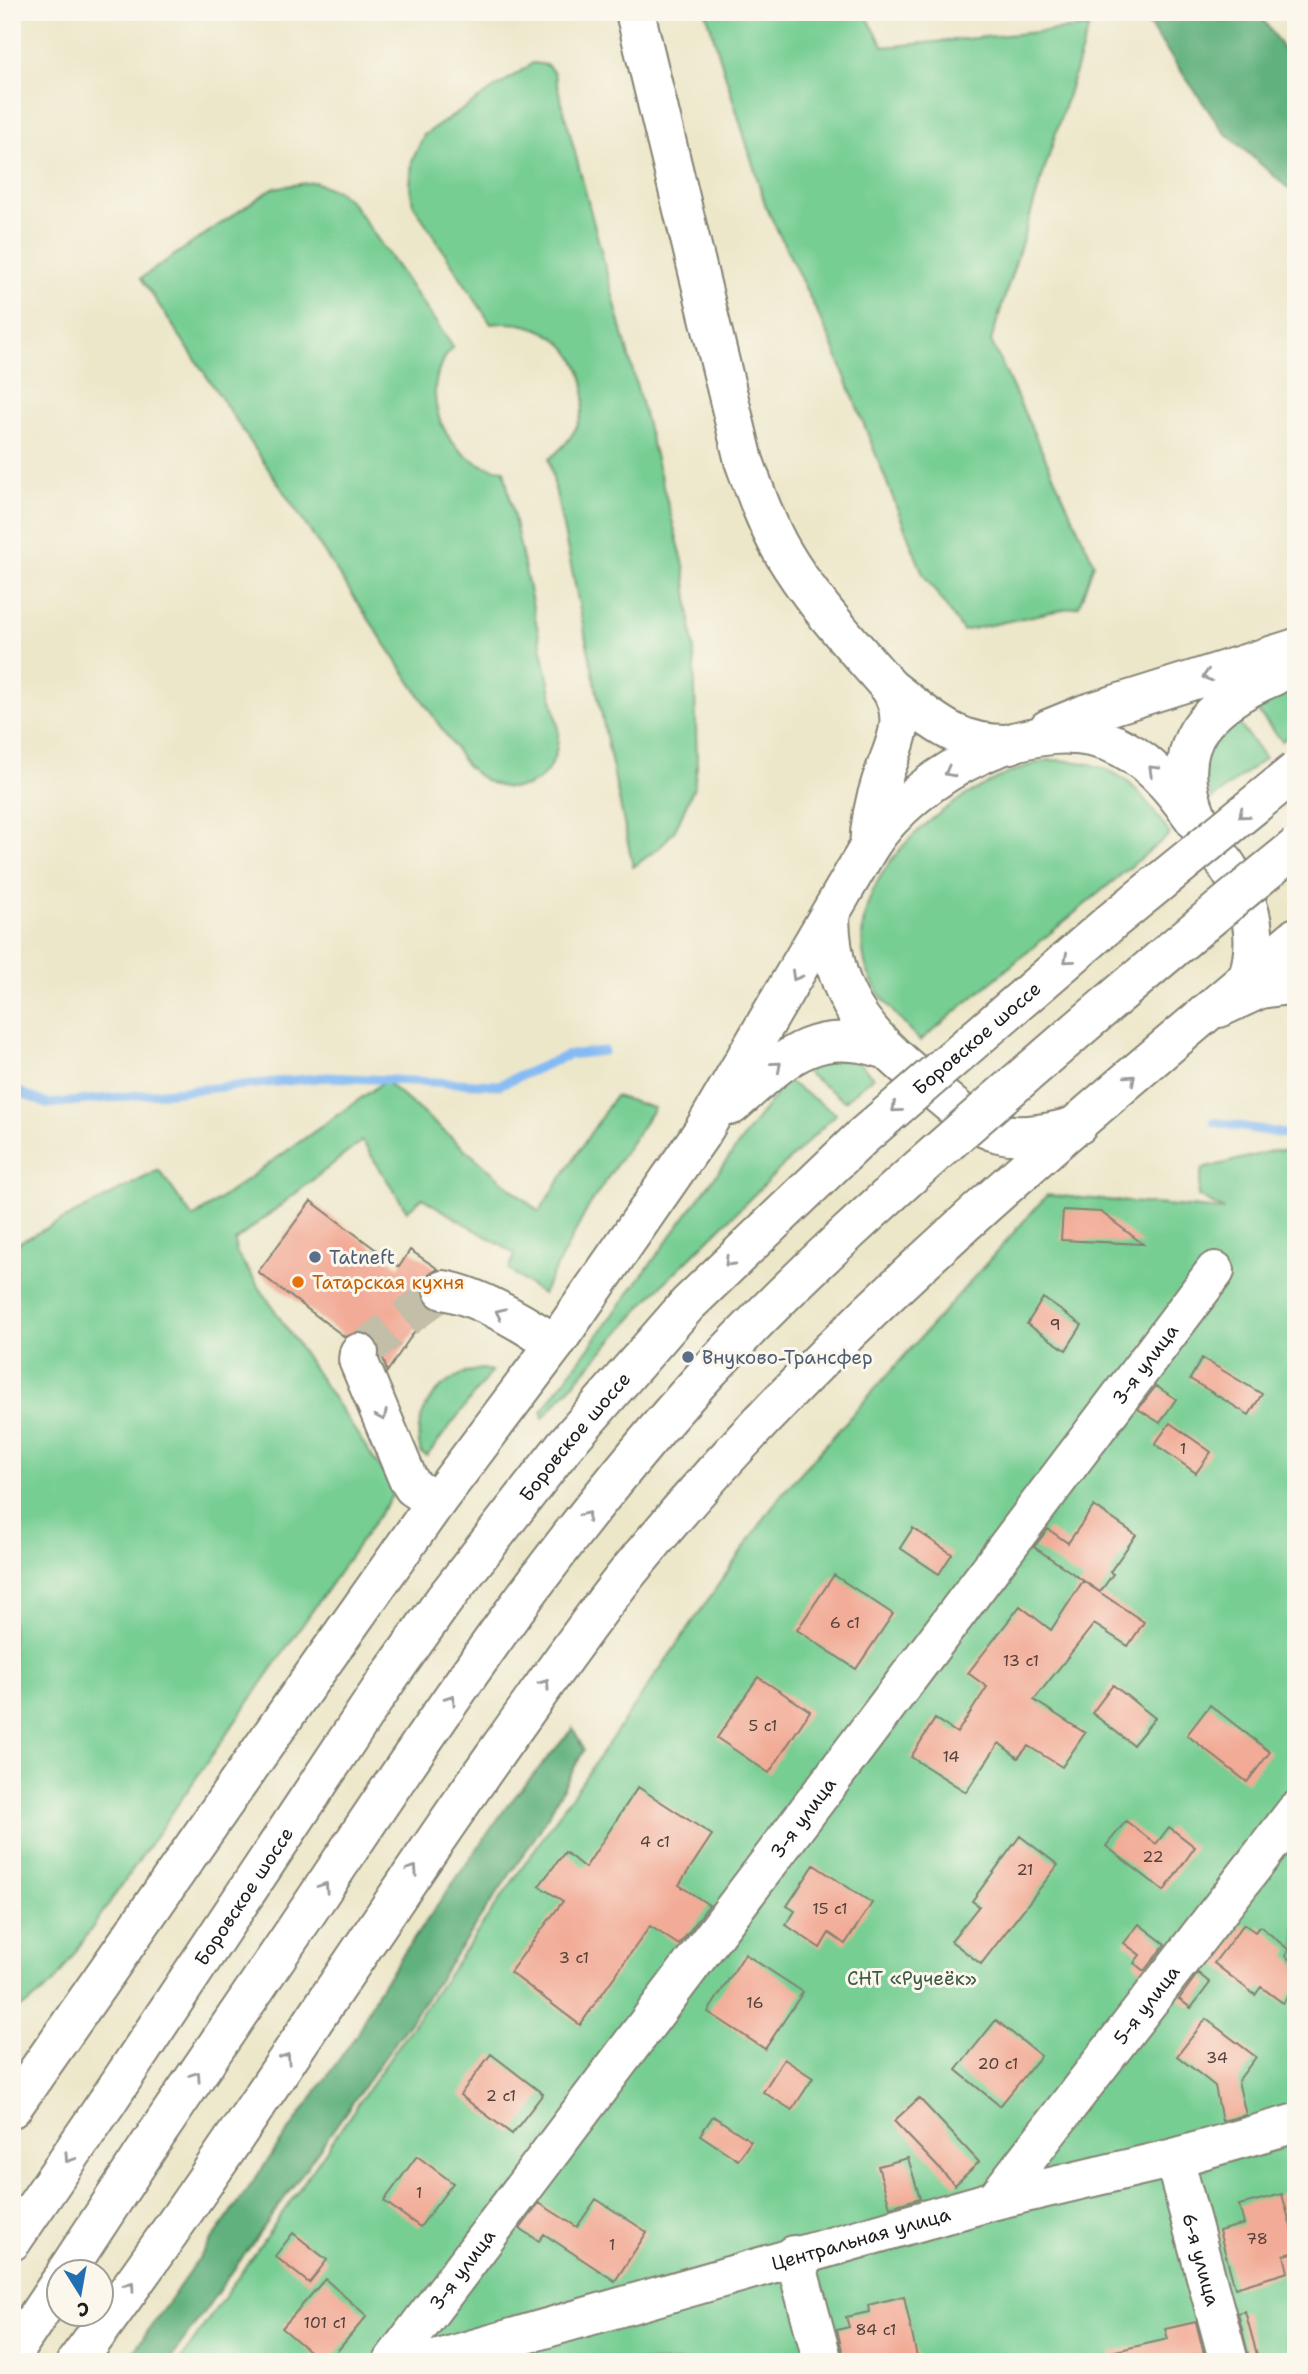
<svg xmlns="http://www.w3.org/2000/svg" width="1308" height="2374" viewBox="0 0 1308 2374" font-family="'Shantell Sans',sans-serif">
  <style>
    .green { fill: #76ce93; stroke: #497558; stroke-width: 2 }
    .forest { fill: #60b17d; stroke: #3e664c; stroke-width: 2 }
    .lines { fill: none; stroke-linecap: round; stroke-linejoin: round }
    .stream { stroke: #84baf3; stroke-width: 9 }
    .building { fill: #f2ab96 }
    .minor-tunnel { stroke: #c3bea7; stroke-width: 38; stroke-dasharray: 38 19; stroke-linecap: butt }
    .minor-casing { stroke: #848273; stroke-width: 42 }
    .major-casing { stroke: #848273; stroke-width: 42 }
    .minor { stroke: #fff; stroke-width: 38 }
    .major { stroke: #fff; stroke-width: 38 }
    .major-bridge-casing { stroke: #848273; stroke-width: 42; stroke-linecap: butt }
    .major-bridge { stroke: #fff; stroke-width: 38 }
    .oneway { stroke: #999 }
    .service-dot { fill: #5c6f8a; stroke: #fbf7ec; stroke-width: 2.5 }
    .food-dot { fill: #e8710a; stroke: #fbf7ec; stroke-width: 2.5 }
    .labels { text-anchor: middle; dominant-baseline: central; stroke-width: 6; stroke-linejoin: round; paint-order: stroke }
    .number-label { font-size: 16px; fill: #52403a }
    .street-label { font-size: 19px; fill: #1c1c1c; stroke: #fbf7ec }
    .service-label { font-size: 19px; fill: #4e5e75; stroke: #fbf7ec; text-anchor: start }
    .food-label { font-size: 19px; fill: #c56008; stroke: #fbf7ec; text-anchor: start }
    .park-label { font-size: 19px; fill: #3c5a46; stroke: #fbf7ec }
  </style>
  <rect width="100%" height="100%" fill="#fbf7ec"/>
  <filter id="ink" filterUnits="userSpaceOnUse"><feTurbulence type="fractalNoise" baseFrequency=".0143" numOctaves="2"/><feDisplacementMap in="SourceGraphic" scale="14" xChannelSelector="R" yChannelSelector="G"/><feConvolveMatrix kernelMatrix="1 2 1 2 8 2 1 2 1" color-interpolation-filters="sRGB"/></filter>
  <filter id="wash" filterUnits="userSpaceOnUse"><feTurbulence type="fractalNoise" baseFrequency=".00686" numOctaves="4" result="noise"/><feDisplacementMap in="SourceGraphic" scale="28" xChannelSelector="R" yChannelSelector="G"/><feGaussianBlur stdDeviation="1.57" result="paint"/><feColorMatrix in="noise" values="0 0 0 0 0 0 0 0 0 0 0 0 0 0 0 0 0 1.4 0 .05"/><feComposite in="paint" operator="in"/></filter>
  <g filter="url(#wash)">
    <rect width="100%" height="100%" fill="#ede7ca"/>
    <!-- green -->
    <path class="green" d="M706 12H864L884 47 1089 27 991 341 1094 563 1079 606 963 631 923 574 831 341 766 207Z
      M533 63 547 65 554 73 684 565 694 650 697 766 694 787 675 830 660 847 633 867 549 459C619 406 577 312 491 324L413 204 410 187 412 161 424 135Z
      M314 182 339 192 353 204 453 347C412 391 446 466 504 470L558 726C562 787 509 809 466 765L141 278 273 188Z
      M1296 687V730L1282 741 1254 707Z
      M1231 713 1265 758 1212 799 1205 786 1203 743Z
      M1048 760C1117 761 1133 780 1170 834L920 1041C899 1018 873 994 865 963 842 863 967 780 1048 760Z
      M854 1058 873 1077 845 1101 797 1066Z
      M786 1080 836 1114 654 1293 543 1418 542 1411Z
      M385 1081 539 1212 615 1096 654 1108 589 1206 542 1294 509 1270 515 1254 422 1198 407 1211 362 1141 235 1241 236 1252 391 1485 392 1496 53 1984 28 2004 12 2011V1246L159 1170 193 1218Z
      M1275 1150 1296 1152V2362H179L780 1496 1047 1195 1224 1210 1198 1196 1202 1169Z
      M483 1369 491 1372 427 1456 421 1453C409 1412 442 1373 483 1369Z"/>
    <!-- forest -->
    <path class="forest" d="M1140 12H1258L1296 68V195L1223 131Z
      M573 1728 584 1750 540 1830 414 2016 168 2362H126L357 2034 378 1990 507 1806Z"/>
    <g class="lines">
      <!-- stream -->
      <path class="stream" d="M12 1089 47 1104 327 1077 499 1085 568 1055 604 1051
        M1214 1122 1296 1136"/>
    </g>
    <g id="blocks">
      <!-- building -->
      <path class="building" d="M311 1201 399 1267 410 1250 438 1269 428 1275 422 1286V1297L431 1307 387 1372 379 1344 372 1335 361 1331 345 1337 258 1272Z
        M1063 1210 1101 1212 1143 1244 1061 1240Z
        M1043 1298 1082 1325 1066 1350 1027 1324Z
        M1202 1358 1262 1394 1249 1415 1190 1379Z
        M1156 1386 1176 1399 1160 1423 1138 1409Z
        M1170 1423 1211 1452 1196 1473 1155 1444Z
        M1094 1506 1136 1535 1110 1572 1113 1574 1100 1592 1034 1547 1048 1529 1068 1543Z
        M913 1528 952 1554 939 1574 900 1548Z
        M834 1575 893 1614 856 1669 797 1630Z
        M1083 1581 1144 1622 1128 1646 1094 1624 1034 1700 1085 1733 1062 1767 1028 1746 1018 1758 999 1743 966 1792 911 1757 935 1719 957 1733 987 1687 968 1673 1020 1606 1051 1630Z
        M758 1677 810 1711 769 1773 717 1738Z
        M1113 1685 1155 1718 1133 1745 1092 1713Z
        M1210 1705 1270 1752 1247 1782 1187 1735Z
        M638 1787 712 1835 679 1885 709 1905 679 1945 650 1926 580 2025 510 1972 563 1901 539 1886 565 1852 585 1868Z
        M1126 1821 1156 1844 1169 1827 1195 1847 1164 1891 1106 1846Z
        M1020 1836 1058 1865 981 1964 951 1941 979 1906 972 1901Z
        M814 1865 872 1903 845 1944 829 1933 820 1948 786 1925 795 1911 787 1906Z
        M1139 1924 1165 1944 1144 1971 1134 1963 1140 1955 1124 1943Z
        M1244 1924 1255 1932 1260 1926 1289 1950 1285 1956 1296 1964V1986L1283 2003 1261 1987 1255 1995 1214 1963Z
        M745 1954 803 1992 765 2049 708 2012Z
        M1198 1973 1210 1983 1191 2008 1179 1999Z
        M1206 2019 1256 2057 1238 2081 1246 2115 1222 2121 1215 2086 1177 2056Z
        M996 2020 1041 2056 1000 2106 956 2070Z
        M491 2054 543 2094 512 2134 460 2095Z
        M784 2059 813 2078 792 2110 763 2092Z
        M919 2098 979 2162 955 2185 894 2121Z
        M713 2116 751 2141 738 2160 700 2135Z
        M417 2156 453 2183 420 2227 384 2201Z
        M908 2158 920 2198 890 2207 878 2166Z
        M1282 2194 1296 2245V2252L1284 2255 1288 2272 1235 2288 1219 2231 1244 2224 1239 2205Z
        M596 2199 647 2232 615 2281 544 2234 539 2241 520 2229 539 2203 577 2227Z
        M293 2233 327 2260 309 2283 275 2256Z
        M325 2279 367 2316 328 2362H322L282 2328Z
        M904 2296 918 2362H859L857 2355 844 2358 837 2330 849 2327 846 2317 869 2312 868 2305Z
        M1245 2311 1259 2362H1250L1238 2313Z
        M1196 2322 1206 2362H1113L1111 2352 1168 2339 1165 2329Z"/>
    </g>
  </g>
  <g filter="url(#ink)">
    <use href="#blocks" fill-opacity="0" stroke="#848273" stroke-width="2"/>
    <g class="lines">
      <!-- minor-tunnel -->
      <path class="minor-tunnel" d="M359 1353 443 1290"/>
      <defs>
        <g id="minor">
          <path d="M635 12 744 461C755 491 766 523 782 551 811 601 853 645 890 688 911 723 892 747 881 782 874 803 870 825 869 847"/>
          <path d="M890 688C932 719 955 746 1011 744"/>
          <path d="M1219 1008 1260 989 1296 984"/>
          <path d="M443 1290C478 1296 525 1324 555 1344"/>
          <path d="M359 1353 358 1360 407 1477 413 1487 436 1502"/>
          <path id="s1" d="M1174 2158 1229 2362"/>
          <path id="s2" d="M995 2200 1296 1811"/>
          <path d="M794 2255 823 2362"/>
          <path id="s3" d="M392 2362 1215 1271"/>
          <path id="s4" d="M428 2362 995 2200 1174 2158 1296 2123"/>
        </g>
        <path id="major" d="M1048 729 1085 714 1296 648
          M1197 816C1166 741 1211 703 1274 676
          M830 917C832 1005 873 1040 936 1092 955 1108 975 1127 999 1133 1022 1139 1056 1132 1078 1125
          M732 1105C783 1061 812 1025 884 1049
          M12 2108 291 1707 436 1502 555 1344 703 1131 869 847C913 776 1039 704 1122 748 1161 768 1185 806 1209 840 1241 884 1265 921 1248 977
          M12 2241 107 2102
          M66 2272 158 2132
          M12 2354 60 2282
          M76 2362C225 2162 357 1949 501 1746 544 1686 585 1626 630 1570 824 1331 1063 1135 1296 937"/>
      </defs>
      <!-- minor casing -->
      <use href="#minor" class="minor-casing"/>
      <!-- major casing -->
      <use href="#major" class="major-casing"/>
      <!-- minor -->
      <use href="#minor" class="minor"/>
      <!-- major -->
      <use href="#major" class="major"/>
      <defs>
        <g id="major-bridge">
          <path id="s5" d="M107 2102 387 1680 444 1600 565 1445 688 1304 862 1137 1112 921 1296 771"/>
          <path d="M158 2132C218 2043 279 1955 338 1866 452 1695 568 1525 707 1373 794 1279 888 1195 984 1111 1087 1021 1190 933 1296 847"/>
        </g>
      </defs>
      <!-- major-bridge casing -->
      <use href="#major-bridge" class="major-bridge-casing"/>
      <!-- major-bridge -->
      <use href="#major-bridge" class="major-bridge"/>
    </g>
    <!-- one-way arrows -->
    <defs><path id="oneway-chevron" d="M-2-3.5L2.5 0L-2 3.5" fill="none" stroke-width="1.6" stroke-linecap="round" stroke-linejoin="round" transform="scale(1.75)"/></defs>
    <g class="oneway">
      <use href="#oneway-chevron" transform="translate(1207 676) rotate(163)"/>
      <use href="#oneway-chevron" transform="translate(1153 770) rotate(-136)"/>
      <use href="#oneway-chevron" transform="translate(949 772) rotate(152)"/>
      <use href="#oneway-chevron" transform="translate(1243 814) rotate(141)"/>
      <use href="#oneway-chevron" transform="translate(1068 959) rotate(139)"/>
      <use href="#oneway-chevron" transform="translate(796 976) rotate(120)"/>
      <use href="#oneway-chevron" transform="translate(777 1066) rotate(-41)"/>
      <use href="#oneway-chevron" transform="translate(1131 1079) rotate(-42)"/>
      <use href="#oneway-chevron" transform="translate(896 1108) rotate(139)"/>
      <use href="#oneway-chevron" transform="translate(729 1262) rotate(135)"/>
      <use href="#oneway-chevron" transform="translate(500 1313) rotate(-155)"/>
      <use href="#oneway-chevron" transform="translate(382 1416) rotate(67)"/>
      <use href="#oneway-chevron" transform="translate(586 1516) rotate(-52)"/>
      <use href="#oneway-chevron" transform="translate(545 1684) rotate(-55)"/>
      <use href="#oneway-chevron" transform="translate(451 1699) rotate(-55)"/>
      <use href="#oneway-chevron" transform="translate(413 1870) rotate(-56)"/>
      <use href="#oneway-chevron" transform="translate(324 1887) rotate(-56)"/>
      <use href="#oneway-chevron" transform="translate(286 2058) rotate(-56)"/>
      <use href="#oneway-chevron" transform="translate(196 2076) rotate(-56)"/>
      <use href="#oneway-chevron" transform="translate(69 2158) rotate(124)"/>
      <use href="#oneway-chevron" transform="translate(130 2286) rotate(-55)"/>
    </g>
  </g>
  <!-- markers -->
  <g class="service-dot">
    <circle cx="315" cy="1257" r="7"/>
    <circle cx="688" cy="1357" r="7"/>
  </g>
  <circle class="food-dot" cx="298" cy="1282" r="7"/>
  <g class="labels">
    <!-- number labels -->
    <g class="number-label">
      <text x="1055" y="1324">9</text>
      <text x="1183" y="1448">1</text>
      <text x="845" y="1622">6 с1</text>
      <text x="1021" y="1660">13 с1</text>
      <text x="763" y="1725">5 с1</text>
      <text x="951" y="1756">14</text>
      <text x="655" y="1841">4 с1</text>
      <text x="1153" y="1856">22</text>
      <text x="1025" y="1869">21</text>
      <text x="830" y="1908">15 с1</text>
      <text x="574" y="1957">3 с1</text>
      <text x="755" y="2002">16</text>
      <text x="1217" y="2057">34</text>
      <text x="998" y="2063">20 с1</text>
      <text x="501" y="2095">2 с1</text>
      <text x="419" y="2192">1</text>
      <text x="1257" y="2238">78</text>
      <text x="612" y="2244">1</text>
      <text x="325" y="2322">101 с1</text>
      <text x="876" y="2329">84 с1</text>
    </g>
    <!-- street labels -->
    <g class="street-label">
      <text stroke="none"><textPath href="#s5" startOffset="1381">Боровское шоссе</textPath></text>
      <text stroke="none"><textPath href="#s3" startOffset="1250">3-я улица</textPath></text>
      <text stroke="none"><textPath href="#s5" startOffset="814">Боровское шоссе</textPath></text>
      <text stroke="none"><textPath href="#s3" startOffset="682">3-я улица</textPath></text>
      <text stroke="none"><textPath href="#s5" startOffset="247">Боровское шоссе</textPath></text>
      <text stroke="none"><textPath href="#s2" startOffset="247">5-я улица</textPath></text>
      <text stroke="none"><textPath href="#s4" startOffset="450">Центральная улица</textPath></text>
      <text stroke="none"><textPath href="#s1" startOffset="105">6-я улица</textPath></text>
      <text stroke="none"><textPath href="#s3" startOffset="116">3-я улица</textPath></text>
    </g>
    <!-- service labels -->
    <g class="service-label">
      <text x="329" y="1257">Tatneft</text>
      <text x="702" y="1357">Внуково-Трансфер</text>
    </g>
    <!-- food labels -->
    <g class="food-label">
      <text x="312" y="1282">Татарская кухня</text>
    </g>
    <!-- park labels -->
    <g class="park-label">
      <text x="912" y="1978">СНТ «Ручеёк»</text>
    </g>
  </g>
  <!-- margin -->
  <rect width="1308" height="2374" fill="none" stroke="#fbf7ec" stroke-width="42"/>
  <!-- north arrow -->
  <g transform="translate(80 2293) rotate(169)"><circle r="33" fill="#fbf7ec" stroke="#a29f99" stroke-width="2"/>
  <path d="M0-5L12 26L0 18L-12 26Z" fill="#1f6fb2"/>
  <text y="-10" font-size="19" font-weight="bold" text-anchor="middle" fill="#1c1c1c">С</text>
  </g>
</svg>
